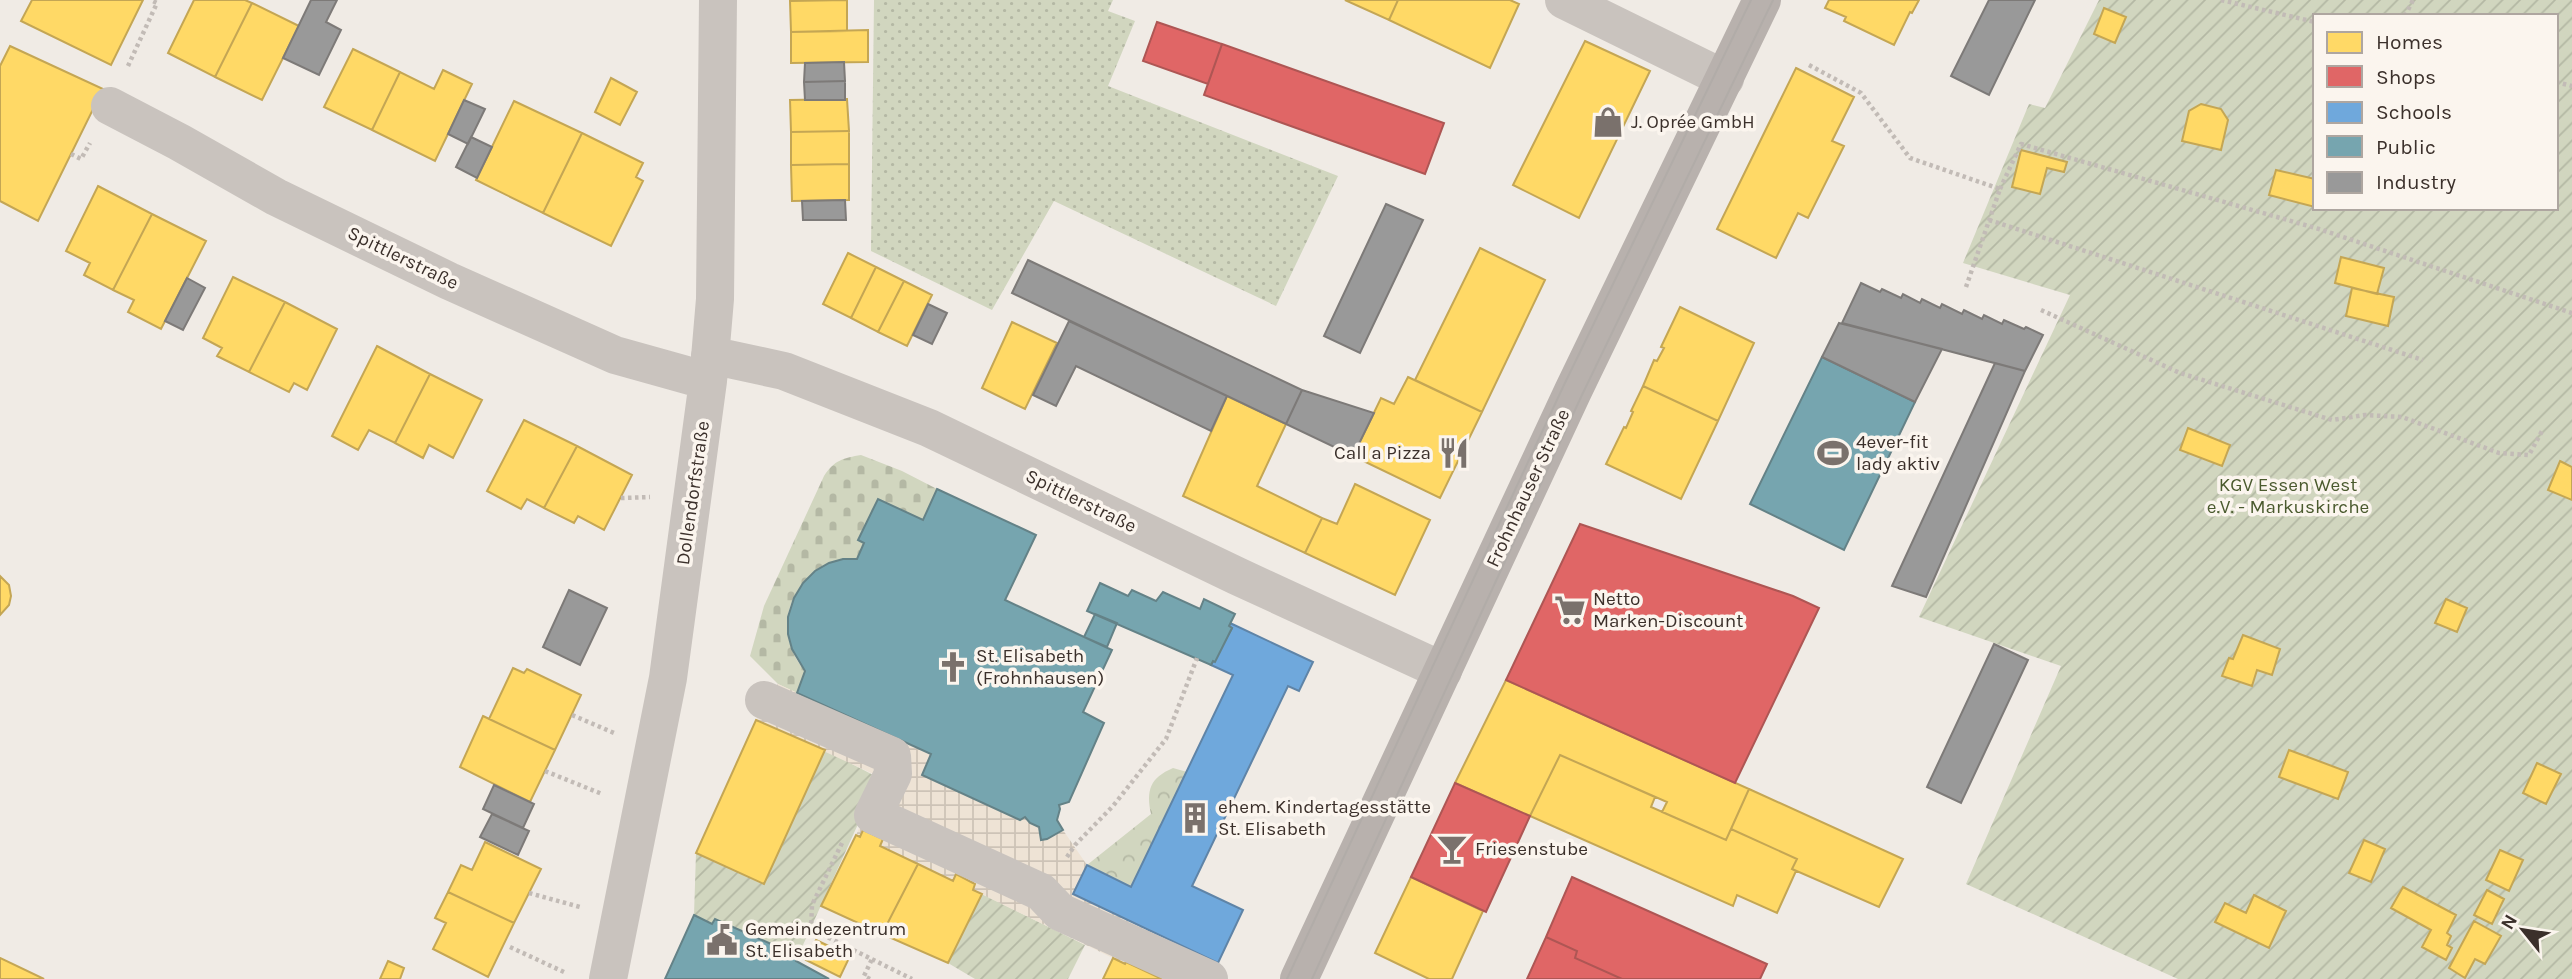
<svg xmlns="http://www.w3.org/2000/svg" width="2572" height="979" viewBox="0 0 2572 979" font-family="Karla,sans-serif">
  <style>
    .grass { fill: url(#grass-dots) }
    .forest { fill: url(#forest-crowns) }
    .cemetery { fill: url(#cemetery-stones) }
    .garden { fill: url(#garden-furrows); fill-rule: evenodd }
    .plaza { fill: url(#plaza-grid) }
    .homes { fill: #ffd966; stroke: #c4a654; stroke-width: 2 }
    .shops { fill: #e06666; stroke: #ae5654; stroke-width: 2 }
    .schools { fill: #6fa8dc; stroke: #5f84a7; stroke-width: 2 }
    .public { fill: #76a5af; stroke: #648287; stroke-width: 2 }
    .industry { fill: #999; stroke: #7d7a78; stroke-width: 2 }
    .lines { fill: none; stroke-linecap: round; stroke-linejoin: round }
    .path { stroke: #c2bbb6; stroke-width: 4.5; stroke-dasharray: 3.5 3.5; stroke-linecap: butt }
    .minor { stroke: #c9c3be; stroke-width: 38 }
    .major { stroke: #b8b1ad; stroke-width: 38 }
    .tram { stroke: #b1aca8; stroke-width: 2 }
    .labels { text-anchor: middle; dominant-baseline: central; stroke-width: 7; stroke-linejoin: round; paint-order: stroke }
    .poi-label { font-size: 19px; fill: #3b302b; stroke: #fbf5ee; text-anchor: start }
    .street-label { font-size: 19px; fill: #3b302b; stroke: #fbf5ee }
    .park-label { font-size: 19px; fill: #4a5a2e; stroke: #fbf5ee }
  </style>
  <defs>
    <pattern id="grass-dots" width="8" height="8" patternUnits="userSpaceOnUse" patternTransform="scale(1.75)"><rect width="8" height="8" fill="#d1d6bf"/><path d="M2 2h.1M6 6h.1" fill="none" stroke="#b4b8a4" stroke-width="1.8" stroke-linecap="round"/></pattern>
    <pattern id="forest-crowns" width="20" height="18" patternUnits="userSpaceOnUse" patternTransform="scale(1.75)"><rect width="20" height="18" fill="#d1d6bf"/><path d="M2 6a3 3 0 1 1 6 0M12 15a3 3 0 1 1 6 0" fill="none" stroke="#b4b8a4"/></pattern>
    <pattern id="cemetery-stones" width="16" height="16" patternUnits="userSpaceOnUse" patternTransform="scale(1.75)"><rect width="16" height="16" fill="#d1d6bf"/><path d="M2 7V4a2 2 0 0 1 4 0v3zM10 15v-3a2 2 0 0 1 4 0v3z" fill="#b4b8a4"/></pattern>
    <pattern id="garden-furrows" width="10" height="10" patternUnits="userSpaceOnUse" patternTransform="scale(1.75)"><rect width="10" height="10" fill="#d1d6bf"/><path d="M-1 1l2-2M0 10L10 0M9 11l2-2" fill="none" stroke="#b4b8a4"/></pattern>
    <pattern id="plaza-grid" width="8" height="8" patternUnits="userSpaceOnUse" patternTransform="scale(1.75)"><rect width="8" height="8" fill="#eee3d5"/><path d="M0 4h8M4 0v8" fill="none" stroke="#cdc3b7"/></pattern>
  </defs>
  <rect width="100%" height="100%" fill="#f0ebe5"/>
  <!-- grass -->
  <path class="grass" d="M874 0H1113L1108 11 1135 21 1108 86 1338 176 1276 306 1054 201 992 310 871 251Z"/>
  <!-- forest -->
  <path class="forest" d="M1173 768 1187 772 1131 887 1087 865 1151 814C1146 790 1150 778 1173 768Z"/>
  <!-- cemetery -->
  <path class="cemetery" d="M861 455 902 471 937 489 923 520 878 499 858 539 864 543 857 559C797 561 765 624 805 671L797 693 778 684 750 656 764 606 824 476C834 460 844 458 861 455Z"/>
  <!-- garden -->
  <path class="garden" d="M2099 0H2572V979H2178L1966 884 2061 666 1919 617 2070 295 1963 263 2029 104 2045 108ZM2315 16H2556V208H2315Z
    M825 750 879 778 798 956 715 919 712 924 694 915 696 853Z
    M982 894 1085 945 1068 979H975L948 963Z"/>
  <!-- plaza -->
  <path class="plaza" d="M778 684 931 754 923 775 1020 820 1025 817 1030 823 1039 827 1041 840 1055 836 1063 830 1087 865 1073 894 1218 963 1126 962 1125 964 973 890 975 884 956 875 953 881 880 846 883 839 856 835 882 778 756 720 764 700Z"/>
  <!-- homes -->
  <path class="homes" d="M32 0H143L111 65 21 21Z
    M194 0H245L252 3 215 77 168 53Z
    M847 0V31L791 32 790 1Z
    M1345 0H1398L1389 20Z
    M1398 0H1510L1519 4 1490 68 1389 20Z
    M1829 0H1919L1912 13 1910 12 1894 45 1844 21 1846 17 1825 8Z
    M252 3 299 26 262 100 215 77Z
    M2104 8 2126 17 2115 43 2094 34Z
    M868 30V62L791 63V32Z
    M1585 41 1650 71 1579 218 1513 185Z
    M10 46 103 89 38 221 0 201V66Z
    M353 49 400 72 372 130 324 107Z
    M1796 68 1854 97 1832 141 1844 146 1808 218 1798 213 1776 258 1717 229Z
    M443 70 472 84 435 161 372 130 400 72 434 89Z
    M611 78 637 92 620 125 595 112Z
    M847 99 849 131 791 132 790 100Z
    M514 101 582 133 543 213 476 180Z
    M2201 104 2221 109 2228 120 2221 150 2182 141 2189 111Z
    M849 131V164L791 165V132Z
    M582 133 643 163 636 177 643 181 611 246 543 213Z
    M2021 150 2067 162 2064 172 2047 168 2040 194 2012 187Z
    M849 164V200L792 201 791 165Z
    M2276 170 2315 179V207L2269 195Z
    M98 186 152 214 113 290 84 275 90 263 66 251Z
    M152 214 206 241 161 329 128 312 134 300 113 290Z
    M1480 248 1545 280 1482 412 1415 380Z
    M848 253 876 267 851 318 823 304Z
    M2341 257 2384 268 2377 294 2335 283Z
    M876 267 904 281 878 332 851 318Z
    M233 277 285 302 249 372 217 356 222 348 203 338Z
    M904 281 932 295 907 346 878 332Z
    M2352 288 2394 297 2388 326 2346 316Z
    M285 302 337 329 307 390 294 383 289 392 249 372Z
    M1680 307 1754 343 1718 421 1643 386 1654 360 1657 361 1664 348 1661 347Z
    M1012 322 1057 343 1025 409 982 388Z
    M377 346 430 374 395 443 369 430 358 450 332 436Z
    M430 374 482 400 453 458 429 445 423 458 395 443Z
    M1408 377 1482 412 1440 498 1353 456 1381 398 1394 404Z
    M1643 386 1718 421 1681 499 1606 464 1624 427 1626 428 1633 412 1631 411Z
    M1227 396 1286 424 1257 486 1322 518 1305 553 1183 496Z
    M524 420 577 446 544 508 527 499 521 509 487 491Z
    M2188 428 2230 445 2222 466 2180 450Z
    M577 446 632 475 604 530 578 516 574 523 544 508Z
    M2560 461 2572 467V500L2548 490Z
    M1355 484 1430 520 1395 595 1305 553 1322 518 1337 524Z
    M0 576 9 585 11 596 9 605 0 615Z
    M2446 599 2467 608 2457 632 2435 623Z
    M2243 635 2280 649 2272 675 2257 670 2252 686 2222 676 2229 658 2233 659Z
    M513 668 524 673 527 669 581 695 555 750 489 719Z
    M1506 680 1749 789 1726 840 1662 812 1667 802 1560 755 1530 816 1455 783Z
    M483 716 555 750 530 802 460 767Z
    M756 720 825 750 764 884 696 853Z
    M2289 750 2348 772 2338 799 2279 777Z
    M1560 755 1655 797 1651 807 1726 840 1731 829 1797 859 1792 869 1796 871 1777 913 1737 895 1733 906 1530 816Z
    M2537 763 2561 774 2546 804 2523 793Z
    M1749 789 1903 859 1879 907 1792 869 1797 859 1731 829Z
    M863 830 883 839 880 846 918 864 882 934 821 906 856 835 860 837Z
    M2364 840 2385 849 2371 882 2349 873Z
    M485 842 541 869 514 923 448 892 461 865 472 870Z
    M2500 850 2523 860 2509 891 2486 880Z
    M918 864 953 881 956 874 975 884 973 890 982 894 948 963 882 934Z
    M1411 877 1483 911 1452 979H1429L1375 953Z
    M2403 887 2456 915 2447 933 2451 936 2447 945 2452 948 2446 960 2422 947 2431 930 2391 908Z
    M2487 890 2504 899 2492 924 2474 915Z
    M448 892 514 923 488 977 433 949 446 923 435 918Z
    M2254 895 2286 911 2269 948 2215 922 2225 903 2246 913Z
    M2474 921 2501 936 2485 964 2475 959 2465 978 2449 968Z
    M816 940 850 956 840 977 806 960Z
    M0 958 44 979H0Z
    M1113 958 1125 964 1126 962 1162 979H1103Z
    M388 961 404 968 400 979H380Z"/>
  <!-- shops -->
  <path class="shops" d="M1157 22 1222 44 1208 84 1143 61Z
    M1222 44 1444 123 1425 174 1204 95Z
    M1580 524 1793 596 1819 608 1735 783 1506 680Z
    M1455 783 1530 816 1486 912 1411 877Z
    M1572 877 1767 964 1760 979H1622L1575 958 1577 951 1546 937Z
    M1546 937 1577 951 1575 958 1622 979H1527Z"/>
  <!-- schools -->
  <path class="schools" d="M1230 623 1313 662 1299 691 1288 686 1192 886 1243 910 1218 963 1073 894 1087 865 1131 887 1233 675 1211 665 1232 628 1229 626Z"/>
  <!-- public -->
  <path class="public" d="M1822 357 1915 402 1844 550 1750 504Z
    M937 489 1036 535 1005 600 1112 650 1083 712 1104 723 1069 802 1059 805 1060 809 1057 820 1063 830 1047 839 1041 840 1039 827 1030 823 1025 817 1020 820 922 775 931 754 797 693 805 671 792 649 788 634V617L794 598 803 583 815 571 829 563 843 559H857L864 543 858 540 878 499 923 520Z
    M1100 583 1128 596 1132 590 1156 601 1163 592 1200 609 1204 599 1235 614 1229 626 1232 628 1215 662 1213 661 1211 665 1087 611Z
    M1095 614 1117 623 1107 647 1084 637Z
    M694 915 712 924 715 919 798 956 796 961 829 979H665Z"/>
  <!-- industry -->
  <path class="industry" d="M311 0H337L326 22 341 30 319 75 283 58Z
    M1989 0H2035L1989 95 1951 76Z
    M844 62 845 81 804 82 805 63Z
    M845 81V100H805L804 82Z
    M464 100 485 109 468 144 448 134Z
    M471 137 492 147 477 178 456 167Z
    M845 200 846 220H803L802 201Z
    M1386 204 1423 220 1360 353 1324 336Z
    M1028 260 1302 390 1286 424 1012 293Z
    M187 278 205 288 183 330 165 321Z
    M1861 283 1880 292 1882 289 1901 298 1903 294 1920 303 1922 299 1940 308 1942 304 1962 314 1964 310 1982 319 1984 315 2002 324 2004 320 2024 329 2026 327 2043 335 2025 371 1842 323Z
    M928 304 947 313 932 344 913 335Z
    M1069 321 1227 396 1211 431 1076 366 1056 406 1033 395Z
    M1839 323 1942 349 1915 402 1822 357Z
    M1995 363 2025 371 1926 597 1892 586Z
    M1302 390 1374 413 1353 456 1286 424Z
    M569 590 607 608 580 665 543 647Z
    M1994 644 2028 660 1961 803 1927 787Z
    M494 785 534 804 523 828 483 809Z
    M492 814 529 831 518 855 480 837Z"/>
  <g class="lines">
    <!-- path -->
    <path class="path" d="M2221 0 2315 22
      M2405 16 2413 0
      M1809 65 1861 93 1910 158 2000 189 1966 287
      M128 66 157 3 151 0
      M2556 82 2572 86
      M71 154 81 159 90 143
      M2000 189 2021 144 2319 229 2572 313
      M1989 220 2423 360
      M2041 310 2180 373 2332 420 2365 415 2402 417 2499 453 2529 455 2542 431
      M621 498 650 497
      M572 715 614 733
      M545 771 602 794
      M842 843 812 905 811 929 912 979
      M1067 857 1075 845 1113 806 1166 739 1197 658
      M529 893 580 907
      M510 947 566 973
      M870 979 864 976 872 959"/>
    <!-- minor -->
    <path class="minor" d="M1564 0 1725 79
      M110 106 179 142 276 197 449 281 615 355 708 381
      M710 355 784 371 929 428 1237 576 1443 671
      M764 700 892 756 893 774 873 815 1041 892 1060 912 1209 979
      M608 979 668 678 708 381 715 299 718 0"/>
    <!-- major -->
    <path class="major" d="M1299 979 1573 391 1762 0"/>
    <!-- tram -->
    <path class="tram" d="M1287 979 1563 387 1751 0
      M1312 979 1581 397 1773 0"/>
  </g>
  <!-- icons -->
  <defs>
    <symbol id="shop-bare" viewBox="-9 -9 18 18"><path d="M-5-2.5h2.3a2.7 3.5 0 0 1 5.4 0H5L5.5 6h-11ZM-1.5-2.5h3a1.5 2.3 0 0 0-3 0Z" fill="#7a716c" stroke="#fbf5ee" stroke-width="2.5" paint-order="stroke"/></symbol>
    <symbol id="restaurant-bare" viewBox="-9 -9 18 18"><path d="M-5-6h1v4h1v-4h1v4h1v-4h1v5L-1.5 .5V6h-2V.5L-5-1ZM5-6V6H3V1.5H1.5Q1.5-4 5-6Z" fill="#7a716c" stroke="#fbf5ee" stroke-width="2.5" paint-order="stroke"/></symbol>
    <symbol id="stadium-bare" viewBox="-9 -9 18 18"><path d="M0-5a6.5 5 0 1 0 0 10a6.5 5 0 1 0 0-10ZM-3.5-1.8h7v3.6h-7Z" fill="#7a716c" stroke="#fbf5ee" stroke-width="2.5" paint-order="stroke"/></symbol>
    <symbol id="supermarket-bare" viewBox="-9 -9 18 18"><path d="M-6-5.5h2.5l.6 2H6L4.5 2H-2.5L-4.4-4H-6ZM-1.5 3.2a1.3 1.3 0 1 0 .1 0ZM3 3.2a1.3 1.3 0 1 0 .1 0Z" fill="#7a716c" stroke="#fbf5ee" stroke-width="2.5" paint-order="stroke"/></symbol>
    <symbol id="church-bare" viewBox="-9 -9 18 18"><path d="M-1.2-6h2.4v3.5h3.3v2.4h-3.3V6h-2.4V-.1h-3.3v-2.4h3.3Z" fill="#7a716c" stroke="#fbf5ee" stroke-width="2.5" paint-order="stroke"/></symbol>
    <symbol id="building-bare" viewBox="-9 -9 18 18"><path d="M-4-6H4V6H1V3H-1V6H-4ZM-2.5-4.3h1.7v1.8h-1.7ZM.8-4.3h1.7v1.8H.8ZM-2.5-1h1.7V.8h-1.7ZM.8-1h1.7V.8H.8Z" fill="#7a716c" stroke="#fbf5ee" stroke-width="2.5" paint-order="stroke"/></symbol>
    <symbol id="bar-bare" viewBox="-9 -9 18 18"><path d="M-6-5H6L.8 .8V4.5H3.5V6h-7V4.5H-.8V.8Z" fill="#7a716c" stroke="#fbf5ee" stroke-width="2.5" paint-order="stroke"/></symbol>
    <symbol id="civic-bare" viewBox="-9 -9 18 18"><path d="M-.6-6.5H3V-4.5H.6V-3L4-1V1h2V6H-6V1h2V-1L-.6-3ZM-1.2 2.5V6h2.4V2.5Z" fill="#7a716c" stroke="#fbf5ee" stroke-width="2.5" paint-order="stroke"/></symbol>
  </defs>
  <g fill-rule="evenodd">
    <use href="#shop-bare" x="1586" y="100" width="44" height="44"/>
    <use href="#restaurant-bare" x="1432" y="431" width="44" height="44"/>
    <use href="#stadium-bare" x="1811" y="431" width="44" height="44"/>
    <use href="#supermarket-bare" x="1548" y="588" width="44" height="44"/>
    <use href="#church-bare" x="931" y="645" width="44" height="44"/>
    <use href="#building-bare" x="1173" y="796" width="44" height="44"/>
    <use href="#bar-bare" x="1430" y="827" width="44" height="44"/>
    <use href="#civic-bare" x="700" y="918" width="44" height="44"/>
  </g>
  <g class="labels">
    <!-- poi labels -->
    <g class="poi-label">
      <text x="1631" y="122">J. Oprée GmbH</text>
      <text x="1856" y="442">4ever-fit<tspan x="1856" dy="22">lady aktiv</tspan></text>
      <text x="1431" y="453" text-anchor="end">Call a Pizza</text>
      <text x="1593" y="599">Netto<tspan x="1593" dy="22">Marken-Discount</tspan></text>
      <text x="976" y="656">St. Elisabeth<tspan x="976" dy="22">(Frohnhausen)</tspan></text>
      <text x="1218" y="807">ehem. Kindertagesstätte<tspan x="1218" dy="22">St. Elisabeth</tspan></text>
      <text x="1475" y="849">Friesenstube</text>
      <text x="745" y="929">Gemeindezentrum<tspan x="745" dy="22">St. Elisabeth</tspan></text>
    </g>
    <!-- street labels -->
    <g class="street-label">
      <text transform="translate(403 258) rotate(26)">Spittlerstraße</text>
      <text transform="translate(1528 488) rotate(-65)">Frohnhauser Straße</text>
      <text transform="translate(693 493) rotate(-82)">Dollendorfstraße</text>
      <text transform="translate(1081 501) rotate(26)">Spittlerstraße</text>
    </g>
    <!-- park labels -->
    <g class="park-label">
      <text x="2288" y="485">KGV Essen West<tspan x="2288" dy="22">e.V. - Markuskirche</tspan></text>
    </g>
  </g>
  <!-- legend -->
  <rect x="2313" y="14" width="245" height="196" fill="#fbf5ee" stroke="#aea6a0" stroke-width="2"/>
  <rect x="2327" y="32" width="35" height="21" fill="#ffd966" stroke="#aea6a0" stroke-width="2"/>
  <text x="2376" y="49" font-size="21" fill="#3b302b">Homes</text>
  <rect x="2327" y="66" width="35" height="21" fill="#e06666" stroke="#aea6a0" stroke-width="2"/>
  <text x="2376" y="84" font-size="21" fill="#3b302b">Shops</text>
  <rect x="2327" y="102" width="35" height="21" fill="#6fa8dc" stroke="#aea6a0" stroke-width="2"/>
  <text x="2376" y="119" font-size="21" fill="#3b302b">Schools</text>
  <rect x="2327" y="136" width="35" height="21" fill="#76a5af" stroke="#aea6a0" stroke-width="2"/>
  <text x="2376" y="154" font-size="21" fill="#3b302b">Public</text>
  <rect x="2327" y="172" width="35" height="21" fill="#999999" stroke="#aea6a0" stroke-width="2"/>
  <text x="2376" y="189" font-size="21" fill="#3b302b">Industry</text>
  <!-- north arrow -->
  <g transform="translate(2523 930) rotate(300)" stroke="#fbf5ee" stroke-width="5" paint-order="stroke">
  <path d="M0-5L12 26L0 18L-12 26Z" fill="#3b302b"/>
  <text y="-10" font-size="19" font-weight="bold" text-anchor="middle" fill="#3b302b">N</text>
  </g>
</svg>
